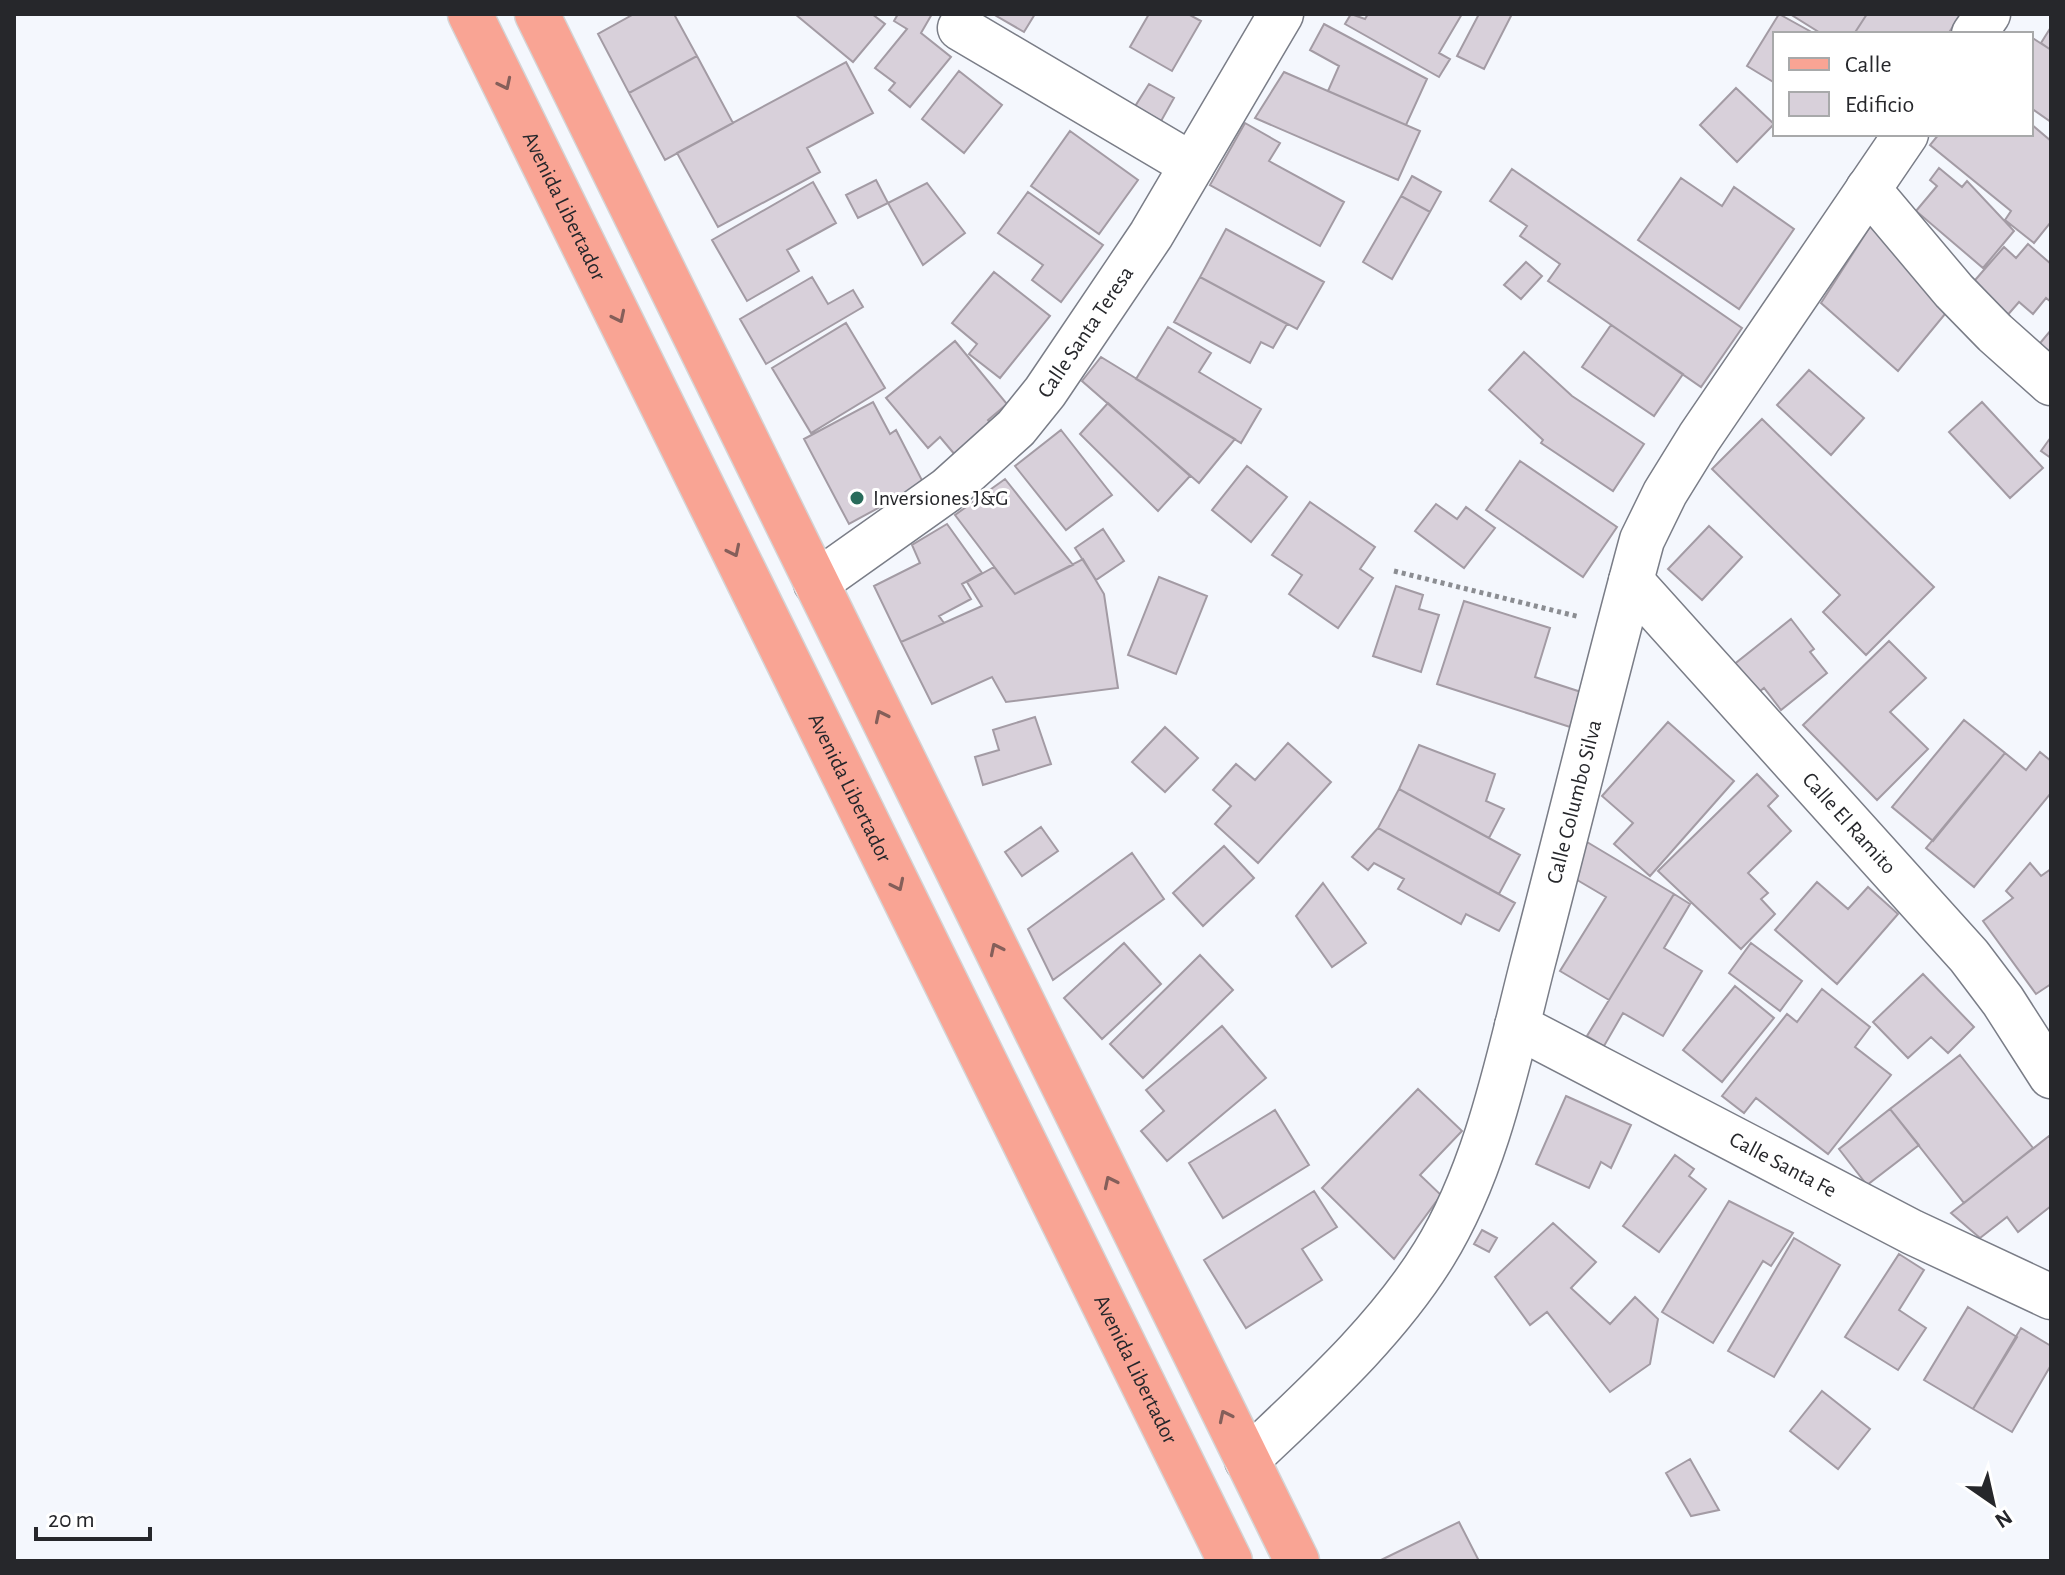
<svg xmlns="http://www.w3.org/2000/svg" width="2065" height="1575" viewBox="0 0 2065 1575" font-family="'Alegreya Sans',sans-serif">
  <style>
    .building { fill: #d8d0da; stroke: #a39ba4; stroke-width: 2 }
    .lines { fill: none; stroke-linecap: round; stroke-linejoin: round }
    .street-casing { stroke: #7a7d87; stroke-width: 47 }
    .primary-casing { stroke: #d4d4d5; stroke-width: 47 }
    .path { stroke: #8b8d92; stroke-width: 5; stroke-dasharray: 4 4; stroke-linecap: butt }
    .street { stroke: #fff; stroke-width: 44 }
    .primary { stroke: #f9a494; stroke-width: 44 }
    .oneway { stroke: #855f5a }
    .poi-dot { fill: #296b5b; stroke: #fff; stroke-width: 3 }
    .labels { text-anchor: middle; dominant-baseline: central; stroke-width: 6; stroke-linejoin: round; paint-order: stroke }
    .street-label { font-size: 22px; fill: #26272b; stroke: #fff }
    .poi-label { font-size: 22px; fill: #26272b; stroke: #fff; text-anchor: start }
  </style>
  <rect width="100%" height="100%" fill="#f4f7fd"/>
  <!-- building -->
  <path class="building" d="M634 14H674L697 56 629 93 598 34Z
    M795 14H872L885 24 853 62Z
    M898 14H932L921 33 951 57 910 107 889 90 895 83 875 68 907 29 894 21Z
    M993 14H1035L1024 32Z
    M1149 14H1188L1201 21 1172 71 1130 47Z
    M1351 14 1365 19 1368 14H1462L1439 53 1450 59 1439 77 1345 24Z
    M1479 14H1512L1484 69 1457 56Z
    M1779 14 1815 34H1775V83L1747 66Z
    M1790 14H1867L1854 34H1822Z
    M1867 14H1961L1948 34H1854Z
    M1324 24 1427 79 1406 125 1328 91 1339 66 1310 50Z
    M2051 27V50L2041 43Z
    M2031 37 2051 50V122L2031 108Z
    M697 56 733 123 665 160 629 93Z
    M846 62 873 113 807 148 820 172 718 227 677 153Z
    M959 71 1002 105 964 153 922 119Z
    M1284 72 1420 131 1398 180 1255 118Z
    M1149 84 1174 98 1160 123 1134 108Z
    M1736 88 1774 124 1737 162 1700 125Z
    M1245 123 1280 143 1269 161 1344 202 1320 246 1210 185Z
    M2031 124 2051 141V222L2034 243 2005 220 2011 211 1930 145 1939 134H2031Z
    M1070 131 1138 180 1099 234 1031 186Z
    M1939 168 1962 187 1967 181 2014 231 1983 268 1916 211 1937 186 1930 180Z
    M1512 169 1742 328 1701 387 1548 281 1560 264 1520 236 1527 226 1490 201Z
    M1412 176 1441 192 1430 212 1401 196Z
    M1681 178 1722 206 1734 187 1794 229 1739 309 1638 240Z
    M876 180 888 203 858 218 846 195Z
    M813 182 836 223 787 250 799 271 747 301 712 240Z
    M927 183 965 233 923 265 888 203Z
    M1028 192 1103 245 1061 302 1032 280 1043 265 998 233Z
    M1401 196 1430 212 1392 279 1363 262Z
    M1875 219 1950 308 1898 371 1821 303Z
    M1226 229 1324 282 1297 329 1200 277Z
    M2028 244 2051 264V302L2046 298 2033 314 2019 302 2005 318 1969 287 2004 247 2016 258Z
    M1526 262 1542 276 1521 299 1504 285Z
    M994 272 1050 316 1000 378 969 354 977 344 952 323Z
    M812 277 828 304 853 290 863 307 766 364 740 319Z
    M1200 277 1287 324 1273 348 1261 342 1250 363 1174 322Z
    M846 323 885 388 811 433 772 368Z
    M1611 325 1683 374 1654 416 1582 367Z
    M1168 327 1211 353 1199 372 1261 409 1241 443 1136 379Z
    M2051 330V361L2036 348Z
    M955 341 1007 404 988 420 993 426 956 456 940 437 928 448 886 398Z
    M1524 352 1572 396 1644 444 1613 491 1541 443 1543 440 1489 390Z
    M1101 357 1235 439 1199 483 1082 381Z
    M1809 370 1864 418 1831 455 1777 405Z
    M873 402 890 434 896 430 926 488 893 505 891 501 849 524 804 439Z
    M1982 402 2043 468 2010 498 1949 432Z
    M1108 403 1190 476 1158 511 1080 434Z
    M1762 419 1934 587 1866 655 1823 612 1840 595 1712 469Z
    M1061 430 1112 495 1066 530 1015 466Z
    M2051 437V458L2041 451Z
    M1520 461 1617 527 1583 577 1486 510Z
    M1247 466 1287 497 1251 542 1212 510Z
    M1005 479 1073 565 1015 594 955 515Z
    M1310 502 1375 547 1360 569 1373 578 1338 628 1289 594 1302 575 1272 555Z
    M1436 504 1457 519 1466 507 1495 528 1464 568 1415 531Z
    M947 524 982 573 962 584 971 599 939 616 944 623 901 642 874 586 920 563 912 545Z
    M1709 526 1742 557 1702 600 1668 569Z
    M1103 529 1124 561 1096 580 1075 548Z
    M1083 559 1104 594 1118 688 1006 702 992 677 932 704 901 642 982 606 967 582 994 567 1015 594Z
    M1159 577 1207 596 1176 674 1128 655Z
    M1396 586 1423 595 1419 609 1439 615 1421 672 1373 656Z
    M1464 601 1550 628 1535 677 1581 692 1570 727 1437 684Z
    M1791 619 1814 649 1810 652 1827 673 1781 710 1764 688 1755 695 1732 666Z
    M1889 641 1926 678 1890 712 1928 749 1877 800 1803 725Z
    M1035 717 1051 764 983 785 975 757 999 750 993 730Z
    M1964 720 2005 753 1933 841 1892 807Z
    M1668 722 1734 781 1650 876 1614 844 1633 823 1602 796Z
    M1165 727 1198 758 1165 792 1132 762Z
    M1288 743 1331 782 1258 863 1215 824 1231 806 1213 790 1236 764 1255 780Z
    M1419 745 1495 774 1486 801 1504 809 1489 838 1399 789Z
    M2040 752 2051 761V793L1974 887 1926 848 2005 753 2026 770Z
    M1757 774 1778 796 1768 806 1791 831 1748 873 1768 893 1761 899 1775 914 1741 949 1658 871Z
    M1399 789 1520 855 1499 894 1378 828Z
    M1041 827 1058 851 1022 876 1005 852Z
    M1378 828 1515 903 1499 931 1466 914 1461 924 1398 889 1404 879 1374 863 1368 870 1352 857Z
    M1587 842 1674 894 1609 1000 1560 971 1606 897 1567 874Z
    M1224 846 1254 878 1203 926 1173 893Z
    M1132 853 1164 899 1053 980 1028 929Z
    M2030 863 2041 876 2051 869V984L2036 994 1983 921 2013 898 2006 891Z
    M1817 882 1848 909 1868 887 1898 914 1837 984 1775 930Z
    M1323 883 1366 943 1332 967 1296 916Z
    M1674 894 1690 904 1664 948 1702 971 1663 1036 1623 1013 1604 1046 1587 1036Z
    M1124 943 1161 984 1102 1039 1064 998Z
    M1751 943 1802 981 1780 1011 1729 973Z
    M1200 955 1233 990 1143 1078 1110 1044Z
    M1923 974 1974 1027 1948 1053 1931 1037 1908 1058 1873 1022Z
    M1735 986 1774 1018 1722 1082 1683 1050Z
    M1822 989 1870 1027 1855 1047 1891 1075 1828 1154 1756 1098 1744 1113 1722 1096 1787 1014 1797 1022Z
    M1222 1026 1266 1078 1167 1161 1141 1131 1164 1111 1146 1090Z
    M1960 1055 2033 1148 1964 1203 1890 1109Z
    M1418 1089 1462 1131 1420 1175 1441 1195 1394 1259 1322 1188Z
    M1566 1096 1631 1125 1611 1168 1601 1162 1589 1188 1536 1164Z
    M1890 1109 1919 1145 1867 1185 1839 1149Z
    M1275 1110 1309 1165 1223 1218 1189 1163Z
    M2049 1136 2051 1140V1206L2018 1232 2007 1217 1980 1238 1951 1213Z
    M1675 1155 1694 1169 1689 1176 1706 1189 1659 1252 1623 1226Z
    M1314 1191 1337 1227 1302 1249 1322 1280 1246 1328 1204 1260Z
    M1729 1201 1793 1233 1771 1266 1763 1261 1713 1343 1662 1312Z
    M1553 1223 1596 1262 1571 1288 1610 1324 1635 1297 1658 1319 1650 1364 1610 1392 1547 1312 1530 1325 1495 1277Z
    M1482 1230 1497 1238 1489 1252 1474 1244Z
    M1794 1238 1840 1265 1774 1377 1728 1351Z
    M1899 1254 1924 1270 1899 1310 1926 1328 1898 1370 1845 1337Z
    M1968 1307 2017 1337 1973 1409 1924 1380Z
    M2021 1328 2051 1346V1365L2012 1432 1973 1409Z
    M1822 1391 1870 1429 1838 1469 1790 1431Z
    M1690 1459 1719 1510 1691 1516 1666 1473Z
    M1459 1522 1479 1561H1379Z"/>
  <g class="lines">
    <defs>
      <g id="street">
        <path d="M960 28 1192 165"/>
        <path d="M1974 34 1988 14"/>
        <path d="M1868 189 1954 291 1995 333 2051 383"/>
        <path id="s1" d="M1631 581 1969 956 2003 1001 2051 1076"/>
        <path id="s2" d="M816 583 947 490 1016 428 1045 392 1151 235 1281 14"/>
        <path id="s3" d="M1517 1026 1912 1232 2051 1297"/>
        <path id="s4" d="M1247 1460C1313 1397 1386 1332 1434 1254 1487 1168 1508 1060 1533 962 1570 821 1604 680 1642 540L1665 493 1699 438 1906 134"/>
      </g>
      <g id="primary">
        <path id="s5" d="M470 14 1230 1561"/>
        <path d="M537 14 1297 1561"/>
      </g>
    </defs>
    <!-- street casing -->
    <use href="#street" class="street-casing"/>
    <!-- primary casing -->
    <use href="#primary" class="primary-casing"/>
    <!-- path -->
    <path class="path" d="M1394 571 1580 617"/>
    <!-- street -->
    <use href="#street" class="street"/>
    <!-- primary -->
    <use href="#primary" class="primary"/>
  </g>
  <!-- one-way arrows -->
  <defs><path id="oneway-chevron" d="M-2-3.5L2.5 0L-2 3.5" fill="none" stroke-width="1.6" stroke-linecap="round" stroke-linejoin="round" transform="scale(2)"/></defs>
  <g class="oneway">
    <use href="#oneway-chevron" transform="translate(505 84) rotate(64)"/>
    <use href="#oneway-chevron" transform="translate(619 317) rotate(64)"/>
    <use href="#oneway-chevron" transform="translate(734 551) rotate(64)"/>
    <use href="#oneway-chevron" transform="translate(881 716) rotate(-116)"/>
    <use href="#oneway-chevron" transform="translate(898 885) rotate(64)"/>
    <use href="#oneway-chevron" transform="translate(996 949) rotate(-116)"/>
    <use href="#oneway-chevron" transform="translate(1110 1182) rotate(-116)"/>
    <use href="#oneway-chevron" transform="translate(1225 1416) rotate(-116)"/>
  </g>
  <!-- markers -->
  <circle class="poi-dot" cx="857" cy="498" r="8"/>
  <g class="labels">
    <!-- street labels -->
    <g class="street-label">
      <text stroke="none"><textPath href="#s5" startOffset="214">Avenida Libertador</textPath></text>
      <text stroke="none"><textPath href="#s2" startOffset="372">Calle Santa Teresa</textPath></text>
      <text stroke="none"><textPath href="#s5" startOffset="862">Avenida Libertador</textPath></text>
      <text stroke="none"><textPath href="#s4" startOffset="754">Calle Columbo Silva</textPath></text>
      <text stroke="none"><textPath href="#s1" startOffset="326">Calle El Ramito</textPath></text>
      <text stroke="none"><textPath href="#s3" startOffset="300">Calle Santa Fe</textPath></text>
      <text stroke="none"><textPath href="#s5" startOffset="1510">Avenida Libertador</textPath></text>
    </g>
    <!-- poi labels -->
    <g class="poi-label">
      <text x="873" y="498">Inversiones J&amp;G</text>
    </g>
  </g>
  <!-- border -->
  <rect width="2065" height="1575" fill="none" stroke="#26272b" stroke-width="32"/>
  <!-- legend -->
  <rect x="1773" y="32" width="260" height="104" fill="#ffffff" stroke="#a8a9aa" stroke-width="2"/>
  <rect x="1789" y="58" width="40" height="12" fill="#f9a494" stroke="#a8a9aa" stroke-width="2"/>
  <text x="1845" y="72" font-size="24" fill="#26272b">Calle</text>
  <rect x="1789" y="92" width="40" height="24" fill="#d8d0da" stroke="#a8a9aa" stroke-width="2"/>
  <text x="1845" y="112" font-size="24" fill="#26272b">Edificio</text>
  <!-- north arrow -->
  <g transform="translate(1993 1503) rotate(146)" stroke="#ffffff" stroke-width="6" paint-order="stroke">
  <path d="M0-6L14 30L0 20L-14 30Z" fill="#26272b"/>
  <text y="-12" font-size="22" font-weight="bold" text-anchor="middle" fill="#26272b">N</text>
  </g>
  <!-- scale -->
  <path d="M36 1527v12h114v-12" fill="none" stroke="#26272b" stroke-width="4"/>
  <text x="48" y="1527" font-size="24" fill="#26272b" stroke="#ffffff" stroke-width="6" paint-order="stroke">20 m</text>
</svg>
